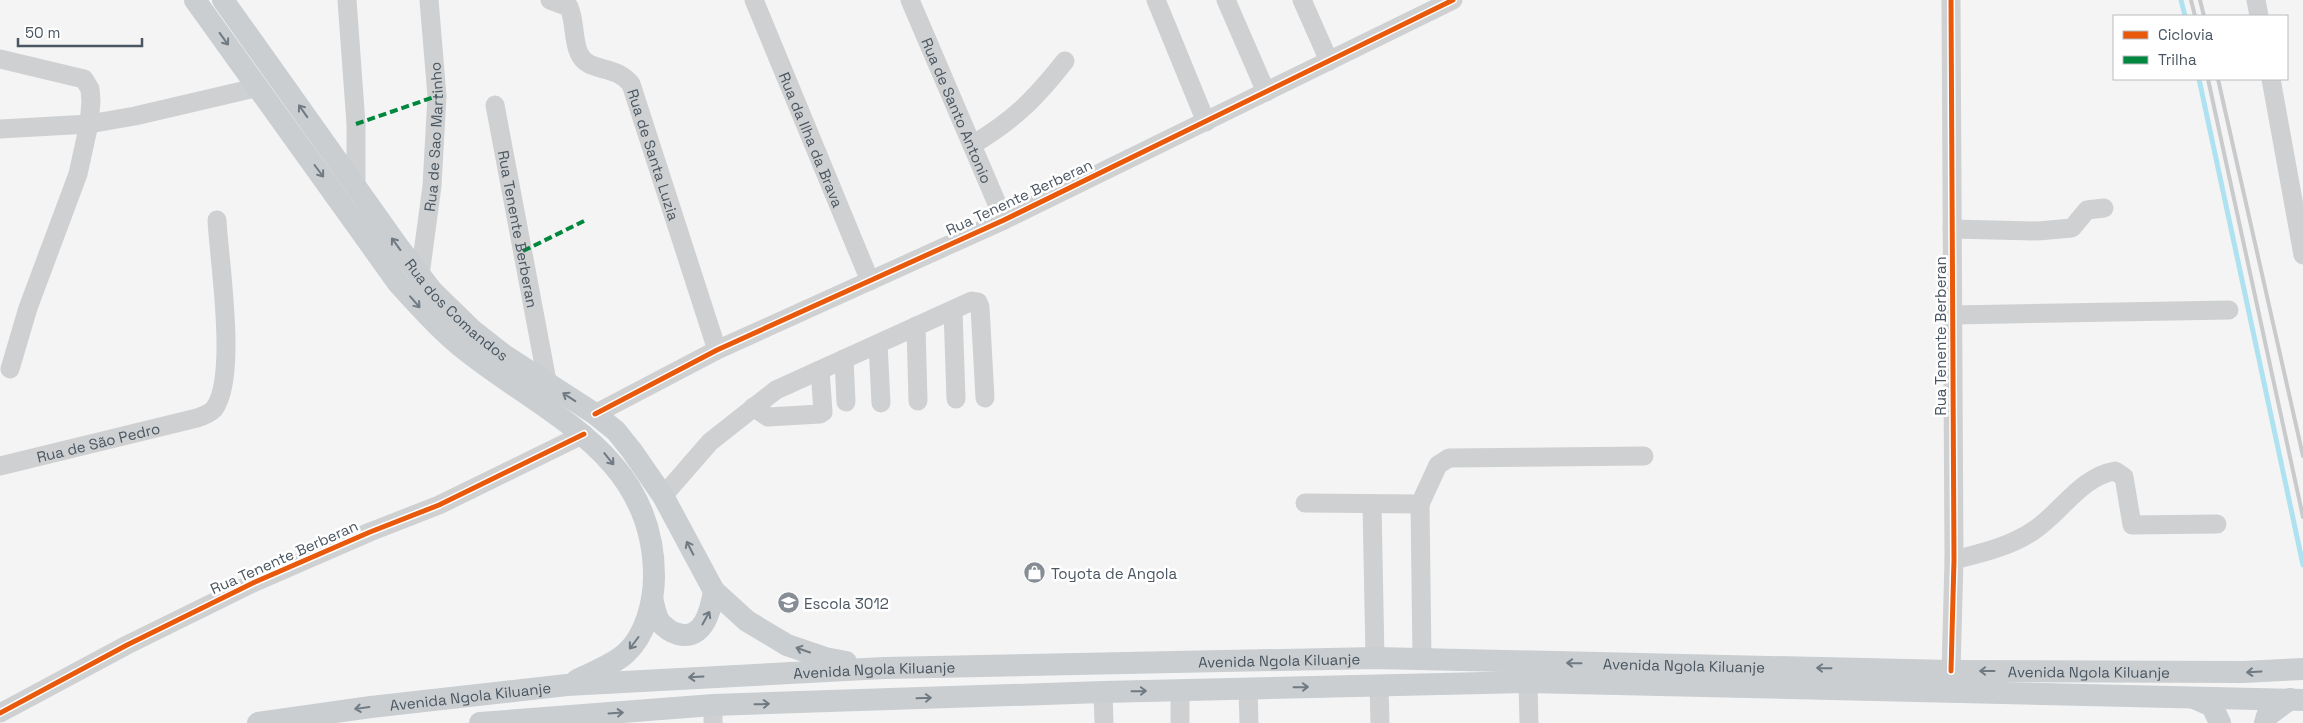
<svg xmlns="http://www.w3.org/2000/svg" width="2303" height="723" viewBox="0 0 2303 723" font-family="'Space Grotesk',sans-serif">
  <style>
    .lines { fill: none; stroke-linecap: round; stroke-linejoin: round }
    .stream { stroke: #aee2f0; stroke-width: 5 }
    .minor { stroke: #ced0d2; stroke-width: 19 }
    .major { stroke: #caced1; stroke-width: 22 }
    .rail { stroke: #c9cacc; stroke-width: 4 }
    .quiet { stroke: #00873e; stroke-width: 4; stroke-dasharray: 8 4; stroke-linecap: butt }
    .cycleway-casing { stroke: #fff; stroke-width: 8 }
    .cycleway { stroke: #e8590c; stroke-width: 5 }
    .oneway { stroke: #707a83 }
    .labels { text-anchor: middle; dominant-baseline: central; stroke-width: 5; stroke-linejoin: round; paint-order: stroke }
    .street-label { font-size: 15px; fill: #4a5661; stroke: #fff }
    .poi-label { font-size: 15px; fill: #4a5661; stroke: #fff; text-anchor: start }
  </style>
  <rect width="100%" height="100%" fill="#f4f4f4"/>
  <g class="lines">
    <!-- stream -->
    <path class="stream" d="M2181 0 2185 16
      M2199 79 2303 565"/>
    <!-- minor -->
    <g class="minor">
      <path d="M347 0 356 124V187"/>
      <path id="s1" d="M550 0 569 7 570 10C575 23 573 40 579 53 588 74 614 63 631 84L717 350"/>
      <path id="s2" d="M754 0 870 281"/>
      <path id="s3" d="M910 0 1004 220"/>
      <path d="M1156 0 1206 122"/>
      <path d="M1226 0 1266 92"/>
      <path d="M1302 0 1329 61"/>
      <path d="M1951 0 1954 560 1951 671"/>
      <path d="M2256 0 2259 16"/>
      <path d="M0 59 84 79 90 89 91 101 89 124 78 174 28 308 10 369"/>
      <path d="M2271 79 2303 255"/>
      <path id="s4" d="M495 105 547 381"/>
      <path d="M0 129 89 124 135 116 259 87"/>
      <path d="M972 145C1014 120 1035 99 1065 61"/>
      <path d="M1952 229 2038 231 2072 228 2087 210 2104 208"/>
      <path id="s5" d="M420 275 432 186 437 96 429 0"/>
      <path d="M953 310 956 399"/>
      <path d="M1952 315 2229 310"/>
      <path d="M916 326 918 401"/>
      <path d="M878 344 881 403"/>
      <path d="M844 359 846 402"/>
      <path d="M753 407 768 417 820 414 823 412 820 370"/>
      <path d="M595 414 717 350 1004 220 1453 0"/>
      <path id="s6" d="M0 466 197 418C203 416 209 414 214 409 238 377 219 261 217 220"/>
      <path d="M663 496 710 442 776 390 972 301 978 302 980 307 985 398"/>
      <path d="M1305 503 1420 504 1438 465 1449 458 1644 456"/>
      <path d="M1372 504 1375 658"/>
      <path d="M1420 504 1422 659"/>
      <path d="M1954 560C1981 553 2009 547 2033 531 2061 513 2080 477 2115 471L2124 477 2132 525 2217 524"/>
      <path d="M1528 682 1529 723"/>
      <path d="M1379 685 1380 723"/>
      <path d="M1248 688 1249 723"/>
      <path d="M1103 692 1104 723"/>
      <path d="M713 705V723"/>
      <path d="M0 713 127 645 255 582 370 532 439 505 584 434"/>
      <path d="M1180 723V690"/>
    </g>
    <!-- major -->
    <g class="major">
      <path d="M195 0 398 283C418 305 436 326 459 345 541 413 654 451 654 576 654 601 646 635 626 653 613 665 593 672 577 680"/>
      <path id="s7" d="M223 0 400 249 432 291 472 330 504 355 595 414 616 431 632 451 663 496 714 591 747 621 787 645 825 658 846 662"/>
      <path d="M652 598C654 605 655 614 659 621 664 627 670 632 678 634 704 641 711 609 714 591"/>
      <path d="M2196 699 2212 706 2220 723"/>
      <path id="s8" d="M258 723 371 707 567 685 884 668 1375 658 1951 671 2243 672 2303 669"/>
      <path d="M480 723 713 705 1103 692 1528 682 2303 700"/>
      <path d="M2265 723 2267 716 2290 699"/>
    </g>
    <!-- rail -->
    <path class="rail" d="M2191 0 2195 16
      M2200 0 2204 16
      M2208 79 2303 517
      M2218 79 2303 456"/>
    <!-- quiet -->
    <path class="quiet" d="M356 124 437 96
      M523 251 584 221"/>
    <defs>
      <path id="cycleway" d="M1951 0 1954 560 1951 671
        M595 414 717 350 1004 220 1453 0
        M0 713 127 645 255 582 370 532 439 505 584 434"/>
    </defs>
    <!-- cycleway casing -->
    <use href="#cycleway" class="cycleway-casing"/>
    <!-- cycleway -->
    <use href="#cycleway" class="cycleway"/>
  </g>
  <!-- one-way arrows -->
  <defs><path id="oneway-shaft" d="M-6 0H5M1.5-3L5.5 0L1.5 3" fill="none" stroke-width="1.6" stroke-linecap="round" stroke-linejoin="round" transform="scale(1.25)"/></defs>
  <g class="oneway">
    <use href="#oneway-shaft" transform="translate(224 39) rotate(54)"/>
    <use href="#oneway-shaft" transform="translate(303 111) rotate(-125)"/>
    <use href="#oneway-shaft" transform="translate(319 171) rotate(53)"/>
    <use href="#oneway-shaft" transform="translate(396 244) rotate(-126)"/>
    <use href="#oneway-shaft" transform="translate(415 302) rotate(49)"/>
    <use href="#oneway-shaft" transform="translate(569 397) rotate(-147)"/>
    <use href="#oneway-shaft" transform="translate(609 459) rotate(51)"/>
    <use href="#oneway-shaft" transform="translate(690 548) rotate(-117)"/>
    <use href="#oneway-shaft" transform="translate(706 618) rotate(-61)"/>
    <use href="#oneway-shaft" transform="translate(634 643) rotate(127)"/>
    <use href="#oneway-shaft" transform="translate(803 650) rotate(-161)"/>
    <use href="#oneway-shaft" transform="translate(1574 663) rotate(-179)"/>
    <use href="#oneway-shaft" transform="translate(1824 668) rotate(-179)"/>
    <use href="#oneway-shaft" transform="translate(1987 671) rotate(-180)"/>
    <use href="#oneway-shaft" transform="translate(2254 672) rotate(177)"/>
    <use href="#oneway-shaft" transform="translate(696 677) rotate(177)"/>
    <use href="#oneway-shaft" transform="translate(1301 687) rotate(-1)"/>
    <use href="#oneway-shaft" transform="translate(1139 691) rotate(-1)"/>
    <use href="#oneway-shaft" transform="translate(924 698) rotate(-2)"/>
    <use href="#oneway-shaft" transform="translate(762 704) rotate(-2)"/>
    <use href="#oneway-shaft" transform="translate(362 708) rotate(172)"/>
    <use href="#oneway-shaft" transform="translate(616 713) rotate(-4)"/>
  </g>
  <!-- icons -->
  <defs>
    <symbol id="shop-disc" viewBox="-11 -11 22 22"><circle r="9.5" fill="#868d94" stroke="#fff"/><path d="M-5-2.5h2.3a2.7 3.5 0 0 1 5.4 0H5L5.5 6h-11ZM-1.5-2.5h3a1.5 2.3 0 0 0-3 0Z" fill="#fff"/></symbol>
    <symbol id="school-disc" viewBox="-11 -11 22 22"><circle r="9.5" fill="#868d94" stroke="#fff"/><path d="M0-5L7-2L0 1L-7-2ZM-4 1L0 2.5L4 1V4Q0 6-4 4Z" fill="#fff"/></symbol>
  </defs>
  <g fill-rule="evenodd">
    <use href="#shop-disc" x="1022" y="560" width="25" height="25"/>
    <use href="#school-disc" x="776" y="590" width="25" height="25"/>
  </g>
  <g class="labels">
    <!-- street labels -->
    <g class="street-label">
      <text stroke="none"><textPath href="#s3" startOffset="120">Rua de Santo Antonio</textPath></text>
      <text stroke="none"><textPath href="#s5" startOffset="139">Rua de Sao Martinho</textPath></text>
      <text stroke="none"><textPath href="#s2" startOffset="151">Rua da Ilha da Brava</textPath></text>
      <text stroke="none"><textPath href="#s1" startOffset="204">Rua de Santa Luzia</textPath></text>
      <text transform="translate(1019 197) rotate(-25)">Rua Tenente Berberan</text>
      <text stroke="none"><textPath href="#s4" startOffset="126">Rua Tenente Berberan</textPath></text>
      <text stroke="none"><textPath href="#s7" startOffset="389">Rua dos Comandos</textPath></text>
      <text transform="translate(1940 336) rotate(-90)">Rua Tenente Berberan</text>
      <text stroke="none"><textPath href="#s6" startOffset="101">Rua de São Pedro</textPath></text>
      <text transform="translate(284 557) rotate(-24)">Rua Tenente Berberan</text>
      <text stroke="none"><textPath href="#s8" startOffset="1024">Avenida Ngola Kiluanje</textPath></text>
      <text stroke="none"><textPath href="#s8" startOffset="1429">Avenida Ngola Kiluanje</textPath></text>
      <text stroke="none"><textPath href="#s8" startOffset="619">Avenida Ngola Kiluanje</textPath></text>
      <text stroke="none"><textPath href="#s8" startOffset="1834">Avenida Ngola Kiluanje</textPath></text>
      <text stroke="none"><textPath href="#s8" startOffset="214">Avenida Ngola Kiluanje</textPath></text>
    </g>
    <!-- poi labels -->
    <g class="poi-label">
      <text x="1051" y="573">Toyota de Angola</text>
      <text x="804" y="603">Escola 3012</text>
    </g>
  </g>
  <!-- legend -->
  <rect x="2113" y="15" width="175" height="65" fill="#ffffff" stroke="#b7bbc0"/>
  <rect x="2123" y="31" width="25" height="8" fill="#e8590c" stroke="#b7bbc0"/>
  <text x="2158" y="40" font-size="15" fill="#4a5661">Ciclovia</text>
  <rect x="2123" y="56" width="25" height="8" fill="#00873e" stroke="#b7bbc0"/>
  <text x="2158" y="65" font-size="15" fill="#4a5661">Trilha</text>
  <!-- scale -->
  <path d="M18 38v8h124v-8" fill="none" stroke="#4a5661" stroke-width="2.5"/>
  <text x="25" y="38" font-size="15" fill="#4a5661" stroke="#ffffff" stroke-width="4" paint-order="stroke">50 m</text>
</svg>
